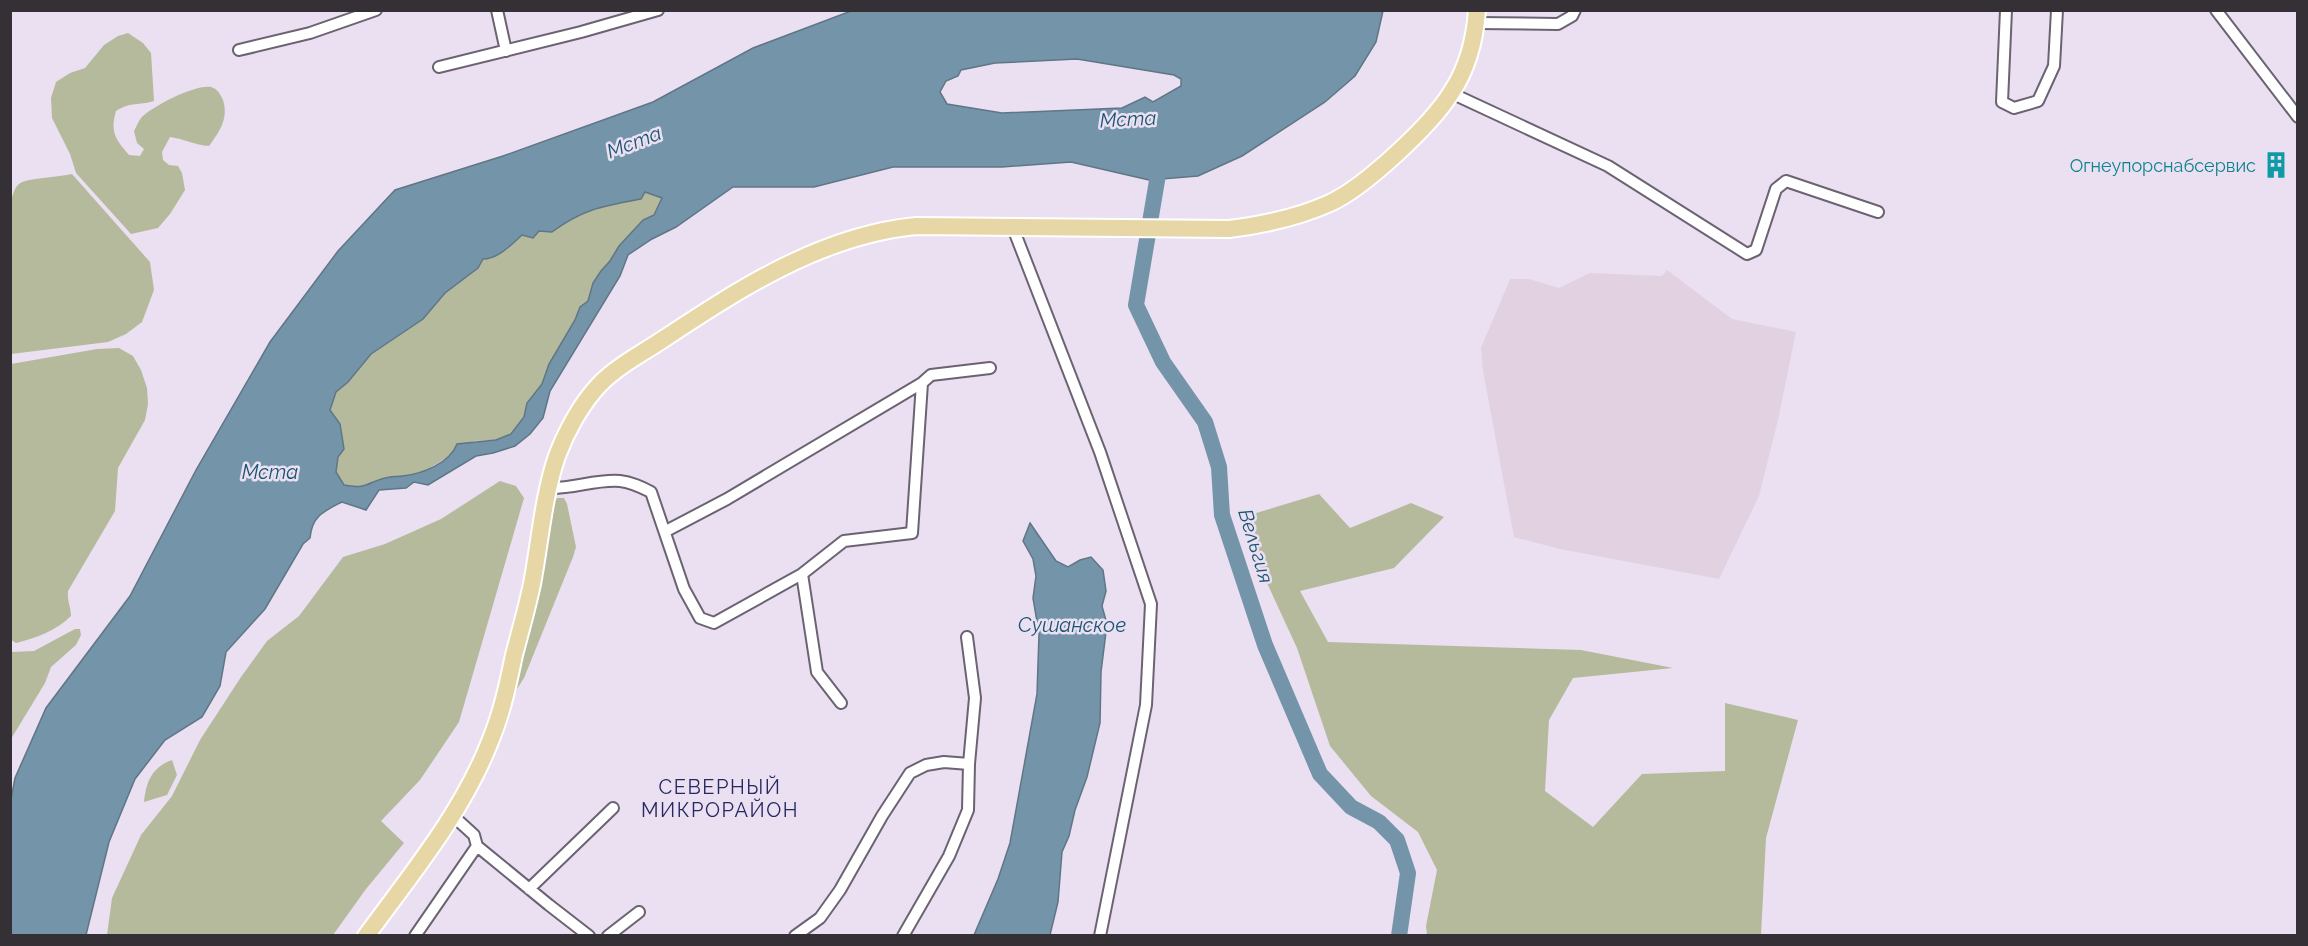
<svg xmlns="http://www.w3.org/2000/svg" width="2308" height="946" viewBox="0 0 2308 946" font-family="Raleway,sans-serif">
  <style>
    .industrial { fill: #e2d1e1 }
    .green { fill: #b5ba9c }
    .water { fill: #7394a9; stroke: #607686; stroke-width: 1.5; fill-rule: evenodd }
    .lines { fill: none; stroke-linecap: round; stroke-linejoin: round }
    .river { stroke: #7394a9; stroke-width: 16 }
    .street-casing { stroke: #6b6371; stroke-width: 14 }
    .primary-casing { stroke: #fff; stroke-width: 20 }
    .street { stroke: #fff; stroke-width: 10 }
    .primary { stroke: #e7d7a6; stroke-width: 16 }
    .labels { text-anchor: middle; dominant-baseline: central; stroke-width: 5; stroke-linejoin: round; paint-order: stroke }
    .culture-label { font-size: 18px; fill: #0d838f; stroke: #eae0f1; text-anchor: end }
    .water-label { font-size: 20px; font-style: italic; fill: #1a5574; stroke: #eae0f1 }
    .neighbourhood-label { font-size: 20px; letter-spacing: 1.5px; fill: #252861; stroke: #eae0f1 }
  </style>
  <rect width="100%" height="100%" fill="#eae0f1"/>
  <!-- industrial -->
  <path class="industrial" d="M1667 270 1732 319 1796 332 1778 420 1759 496 1719 579 1560 549 1514 537 1483 371 1481 348 1510 279H1529L1559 288 1590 273 1662 276Z"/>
  <!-- green -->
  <path class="green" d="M128 33 143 43 151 53 154 101C138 106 132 101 116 111 110 132 115 139 129 155L140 156 144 149 137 143 134 131C137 126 139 119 143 116 155 105 196 84 211 87 218 89 220 94 223 100 229 119 219 132 209 146 195 145 184 139 170 137L162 152 163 160 169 165 178 166 182 173 185 190 170 214 158 228 131 234 76 173 70 154 52 118 51 98 56 82 70 73 85 68 104 45 118 36Z
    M72 174 150 262 154 290 142 322 126 334 108 342 11 354 12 197C14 192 15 187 19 184 25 178 60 177 72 174Z
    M645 191 662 198 654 215 643 220 619 246 610 261 601 271 593 283 588 301 580 307 575 320 549 364 542 384 527 403 524 417 511 434 496 440 474 441 423 472 401 477 389 476 360 488 344 485 335 472 338 457 330 410 336 392 348 382 371 354 423 319 445 293 478 268 483 259C498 260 511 245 522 235L533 238 539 231 552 232 571 218 588 210 609 205Z
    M119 348 133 356 141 370 147 388 148 404 145 420 118 468 115 511 68 591C67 601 71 607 71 616 56 631 36 638 16 643L10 639 11 364 97 349Z
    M500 481 516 486 524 498 459 722 420 780 381 821 404 843 366 889 333 935H107L112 898 141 835 172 796 200 740 241 677 267 641 299 616 343 557 385 544 441 519Z
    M1319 494 1350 528 1411 503 1444 517 1394 568 1300 591 1328 642 1581 650 1673 668 1573 678 1549 720 1545 791 1593 827 1642 774 1725 771V703L1798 720 1766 838 1761 935H1427L1426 926 1437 870 1418 832 1371 796 1330 746 1297 648 1256 559 1253 514Z
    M557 498H564L567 504 576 547 573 557 524 678 515 692 510 695 555 501Z
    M75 629H80L81 635 76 645 51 667 45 683 11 739V652L34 651Z
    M172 760 177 775 167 795 144 802C146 782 152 767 172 760Z"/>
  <!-- water -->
  <path class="water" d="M851 11H1383L1376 42 1355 76 1325 102 1242 156 1198 176 1149 180 1071 162 1002 167H893L814 187H733L676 227 652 239 628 255 620 276 550 391 543 418 530 434 515 446 493 453 476 456 428 485 414 482 406 488 379 490 366 510 342 502C324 511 312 516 310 538L303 544 265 609 226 652 220 686 202 717 165 740 135 779 109 842 86 935H11V799L15 778 46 708 130 596 196 470 270 342 338 251 395 190 503 156 653 102 753 48ZM1077 59 1174 75 1181 79V86L1153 102 1145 97 1122 108 1002 113 947 104 940 92 946 81 958 76 961 70 995 63ZM645 192 662 198 654 215 643 220 619 246 610 261 601 271 593 283 588 301 580 307 575 320 549 364 542 384 527 403 524 417 511 434 496 440 457 444C450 463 422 474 403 476 398 477 393 476 389 477 368 481 368 490 344 485L336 472 338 457 344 449 340 424 330 410 336 392 348 382 371 354 423 319 445 293 478 268 483 259C498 259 511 245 522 235L533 238 539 231 552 232C583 209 603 206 641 199Z
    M1030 523 1056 561 1068 567 1080 560 1091 557 1103 570 1106 591 1102 606 1107 624 1101 672 1100 723 1087 777 1075 810 1069 836 1062 852 1058 902 1050 935H974L998 879 1010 843 1037 694 1039 634 1033 598 1036 576 1033 559 1023 541Z"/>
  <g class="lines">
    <!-- river -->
    <path class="river" d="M1161 157 1136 305 1163 362 1205 422 1219 467 1222 515 1265 645 1320 774 1351 807 1379 822 1397 840 1408 873 1399 936"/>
    <defs>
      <path id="street" d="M497 10 506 51
        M2006 10 2002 102 2014 108 2038 101 2054 66 2057 10
        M2216 10 2298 117
        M1476 23 1558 24 1572 16 1575 10
        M239 50 310 33 376 10
        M439 67 581 32 658 10
        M1451 93 1608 166 1747 254 1756 250 1776 189 1786 181 1878 212
        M1013 228 1100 452 1151 604 1146 705 1100 936
        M549 488C573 489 596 479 620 481 631 482 641 487 651 492L684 589 700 618 714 623 802 574
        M666 531 727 499 922 383 931 375 990 368
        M841 703 817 672 802 574 844 541 912 533 922 383
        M477 846 549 905 589 936
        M529 889 613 808
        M415 936 477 846 474 835 452 815
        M608 936 639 912
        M795 936 820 918 840 890 882 816 910 773 926 765 944 762 969 764
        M903 936 949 856 968 810 969 764 975 698 967 637"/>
      <path id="primary" d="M366 936C412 873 463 812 491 739 502 712 508 684 514 655 520 632 527 608 532 584 540 542 543 497 557 456 566 432 581 404 599 385 616 367 641 354 662 340 739 289 822 235 916 226L1229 229C1262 225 1299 217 1330 203 1365 187 1431 125 1451 93 1467 69 1475 39 1477 10"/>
    </defs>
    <!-- street casing -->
    <use href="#street" class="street-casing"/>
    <!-- primary casing -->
    <use href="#primary" class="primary-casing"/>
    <!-- street -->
    <use href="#street" class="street"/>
    <!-- primary -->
    <use href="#primary" class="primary"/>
  </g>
  <!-- icons -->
  <defs>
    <symbol id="building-bare" viewBox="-9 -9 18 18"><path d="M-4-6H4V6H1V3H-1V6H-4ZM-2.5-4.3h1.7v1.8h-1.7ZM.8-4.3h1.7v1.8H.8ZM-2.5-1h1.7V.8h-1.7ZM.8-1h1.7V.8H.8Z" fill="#0f9aa8" stroke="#eae0f1" stroke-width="2.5" paint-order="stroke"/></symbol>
  </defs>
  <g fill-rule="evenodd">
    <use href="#building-bare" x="2257" y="146" width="38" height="38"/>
  </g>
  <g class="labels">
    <!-- culture labels -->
    <g class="culture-label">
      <text x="2256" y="165">Огнеупорснабсервис</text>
    </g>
    <!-- water labels -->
    <g class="water-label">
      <text transform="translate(1128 119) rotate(-3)">Мста</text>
      <text transform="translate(634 142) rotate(-21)">Мста</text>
      <text x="270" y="472">Мста</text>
      <text transform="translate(1256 546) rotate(73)">Вельгия</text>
      <text x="1072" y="625">Сушанское</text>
    </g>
    <!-- neighbourhood labels -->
    <g class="neighbourhood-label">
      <text x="720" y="787">СЕВЕРНЫЙ<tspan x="720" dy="23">МИКРОРАЙОН</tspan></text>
    </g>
  </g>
  <!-- border -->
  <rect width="2308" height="946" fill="none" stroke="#343036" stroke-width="24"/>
</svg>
